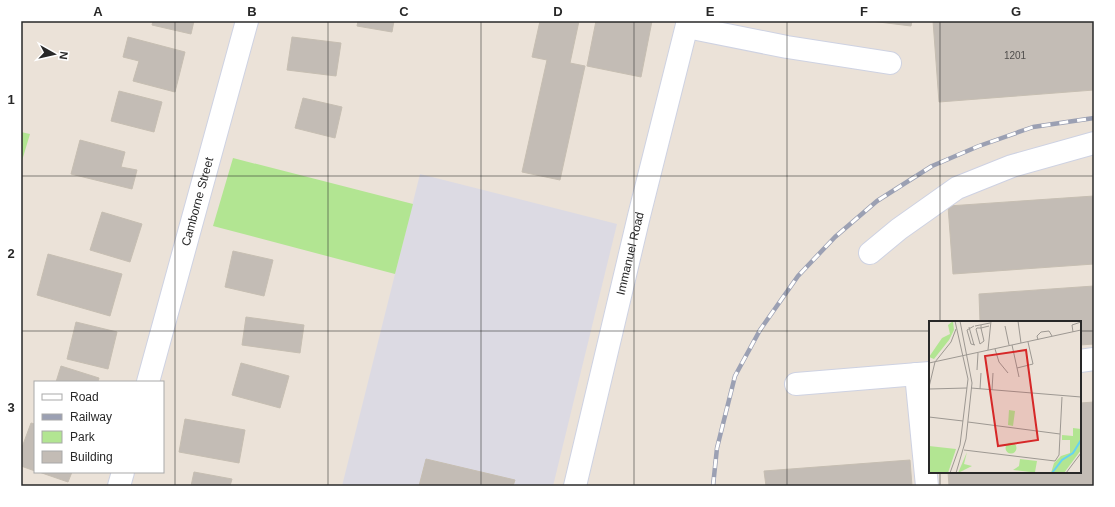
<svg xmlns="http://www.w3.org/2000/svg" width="1115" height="507" viewBox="0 0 1115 507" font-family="Arial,sans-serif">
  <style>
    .industrial { fill: #dcdae3 }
    .green { fill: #b2e592 }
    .building { fill: #c3bcb5; stroke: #c6beb2 }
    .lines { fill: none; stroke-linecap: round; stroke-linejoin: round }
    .minor-casing { stroke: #ced2e2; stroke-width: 24 }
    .minor { stroke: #fff; stroke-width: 22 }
    .rail-casing { stroke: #9ba0b3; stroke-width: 4.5 }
    .rail { stroke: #fff; stroke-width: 3; stroke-dasharray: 9; stroke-linecap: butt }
    .grid { fill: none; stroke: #282828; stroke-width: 1; stroke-opacity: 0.55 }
    .labels { text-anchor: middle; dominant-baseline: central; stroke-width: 3.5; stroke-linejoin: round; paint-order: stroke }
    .number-label { font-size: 10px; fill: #4f4d4b }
    .street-label { font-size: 12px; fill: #282828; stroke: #fff }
    .inset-river { fill: none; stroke: #66d3f2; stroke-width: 2 }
    .inset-road { fill: none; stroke: #9d9892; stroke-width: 1 }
    .view { fill: #d62828; fill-opacity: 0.15; stroke: #d62828; stroke-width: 2 }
    .inset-edge { fill: none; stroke: #282828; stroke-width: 2 }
    .neatline { fill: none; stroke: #282828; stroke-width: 1.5 }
    .grid-label { font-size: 13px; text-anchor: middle; font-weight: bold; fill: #282828 }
  </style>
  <rect width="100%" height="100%" fill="#ebe2d8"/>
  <!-- industrial -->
  <path class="industrial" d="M420 174 617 224 553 486H342Z"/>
  <!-- green -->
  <path class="green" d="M21 132 30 134 21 164Z
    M233 158 413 204 395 274 213 226Z"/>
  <!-- building -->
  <path class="building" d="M153 21H194L191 34 152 25Z
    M358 21H394L392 32 357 26Z
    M540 21H579L570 63 585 66 560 180 522 172 547 60 532 57Z
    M596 21H652L641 77 587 66Z
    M871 21H912L911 26Z
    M933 21H1094V90L939 102Z
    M128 37 185 52 175 92 133 81 139 61 123 57Z
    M292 37 341 43 336 76 287 70Z
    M119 91 162 102 154 132 111 121Z
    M303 98 342 107 335 138 295 128Z
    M80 140 125 152 121 167 137 170 132 189 71 174Z
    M1094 196V264L953 274 948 206Z
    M102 212 142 224 130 262 90 250Z
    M233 251 273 260 264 296 225 287Z
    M48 254 122 274 110 316 37 295Z
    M1094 286V344L1080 345V322H980L979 294Z
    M246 317 304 325 300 353 242 345Z
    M76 322 117 332 108 369 67 359Z
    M241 363 289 376 280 408 232 395Z
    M61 366 99 378 98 382H56Z
    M1094 402V486H949L948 472H1080V403Z
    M185 419 245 430 239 463 179 452Z
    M31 423 35 424V471L21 466V450Z
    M426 459 515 480 513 486H419Z
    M910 460 912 486H766L764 471Z
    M39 472H72L68 482Z
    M194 472 232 479 230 486H191Z"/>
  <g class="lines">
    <defs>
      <g id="minor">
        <path d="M687 27 787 47 890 63"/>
        <path d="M870 253 899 229 957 188 1012 166 1094 143"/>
        <path d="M1080 361 1094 359"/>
        <path d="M916 374 927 486"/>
        <path id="s1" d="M148 382 247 21"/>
        <path d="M796 384 930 373"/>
        <path d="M119 486 123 472"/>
        <path id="s2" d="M575 486 639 216 688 21"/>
      </g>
    </defs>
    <!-- minor casing -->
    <use href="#minor" class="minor-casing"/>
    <!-- minor -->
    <use href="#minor" class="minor"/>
    <defs>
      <path id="rail" d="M713 486 717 448 735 376 760 330 798 276 835 237 877 201 932 166 979 146 1033 127 1094 118"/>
    </defs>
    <!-- rail casing -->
    <use href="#rail" class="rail-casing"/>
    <!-- rail -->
    <use href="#rail" class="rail"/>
  </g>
  <!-- grid -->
  <path class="grid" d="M175 21V486M328 21V486M481 21V486M634 21V486M787 21V486M940 21V322M21 176H1094M21 331H930M1080 331H1094M940 472V486"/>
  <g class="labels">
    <!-- number labels -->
    <g class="number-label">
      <text x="1015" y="55">1201</text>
    </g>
    <!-- street labels -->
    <g class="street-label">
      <text stroke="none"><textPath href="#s1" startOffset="187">Camborne Street</textPath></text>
      <text stroke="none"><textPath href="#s2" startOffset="239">Immanuel Road</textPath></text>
    </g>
  </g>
  <!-- overview -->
  <g transform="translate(929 321)">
    <rect width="152" height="152" fill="#ebe2d8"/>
    <path d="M24 0 25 9 20 19 5 38 0 36 13 17 21 13 19 4ZM80 89 86 90 84 105 79 104ZM144 107 152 108V129L135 152H122L125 142 132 135 141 132V119H133V114L144 115ZM76.5 127a5.5 5.5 0 1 1 11 0a5.5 5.5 0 1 1-11 0ZM0 125 27 128 19 152H0ZM38 131 35 143 43 145 29 152ZM91 138 108 140 106 151 110 152 84 149 90 145Z" fill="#b2e592"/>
    <path class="inset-river" d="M123 152 133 139 144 132 152 119"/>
    <path class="inset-road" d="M89 0 92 22M52 4V7L55 20 51 23 47 8 48 7H52L60 5M45 5 38 9 42 23 46 24M46 5 61 2M76 5 80 24M40 6 45 24M144 11 143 4 152 1M109 19 108 15 112 11 120 10 123 15M83 24 90 56M66 28 70 41 79 52M59 29 62 0M0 42 152 9M88 47 104 43 99 21M48 49 49 32M0 66 6 41 22 21 27 8M42 67 152 76M0 68 38 67M51 68 52 52M63 69 64 52M0 96 34 100M39 101 131 113M35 129 126 140 130 134 133 76M21 152 31 124 39 58 26 0M27 152 37 118 43 62 31 0M137 152 152 132"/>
    <path class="view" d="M97 29 109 119 69 125 56 35Z"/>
    <rect width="152" height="152" class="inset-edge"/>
  </g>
  <!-- border -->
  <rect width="1115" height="507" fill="none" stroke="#ffffff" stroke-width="44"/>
  <!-- legend -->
  <rect x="34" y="381" width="130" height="92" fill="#ffffff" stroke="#a9a9a9"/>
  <rect x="42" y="394" width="20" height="6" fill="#ffffff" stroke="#a9a9a9"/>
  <text x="70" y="401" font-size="12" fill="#282828">Road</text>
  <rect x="42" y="414" width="20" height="6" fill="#9ba0b3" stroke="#a9a9a9"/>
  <text x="70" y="421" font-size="12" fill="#282828">Railway</text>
  <rect x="42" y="431" width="20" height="12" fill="#b2e592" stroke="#a9a9a9"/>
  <text x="70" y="441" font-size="12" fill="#282828">Park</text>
  <rect x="42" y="451" width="20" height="12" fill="#c3bcb5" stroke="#a9a9a9"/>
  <text x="70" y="461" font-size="12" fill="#282828">Building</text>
  <!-- north arrow -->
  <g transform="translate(54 54) rotate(98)" stroke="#ffffff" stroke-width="3" paint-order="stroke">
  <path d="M0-3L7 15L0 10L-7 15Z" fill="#282828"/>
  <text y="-6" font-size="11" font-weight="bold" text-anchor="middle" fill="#282828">N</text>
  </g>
  <rect x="22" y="22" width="1071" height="463" class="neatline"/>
  <g class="grid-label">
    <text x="98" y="16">A</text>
    <text x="252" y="16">B</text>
    <text x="404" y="16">C</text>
    <text x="558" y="16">D</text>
    <text x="710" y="16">E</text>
    <text x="864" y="16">F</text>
    <text x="1016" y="16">G</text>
    <text x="11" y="104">1</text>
    <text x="11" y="258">2</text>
    <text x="11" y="412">3</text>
  </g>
</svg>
